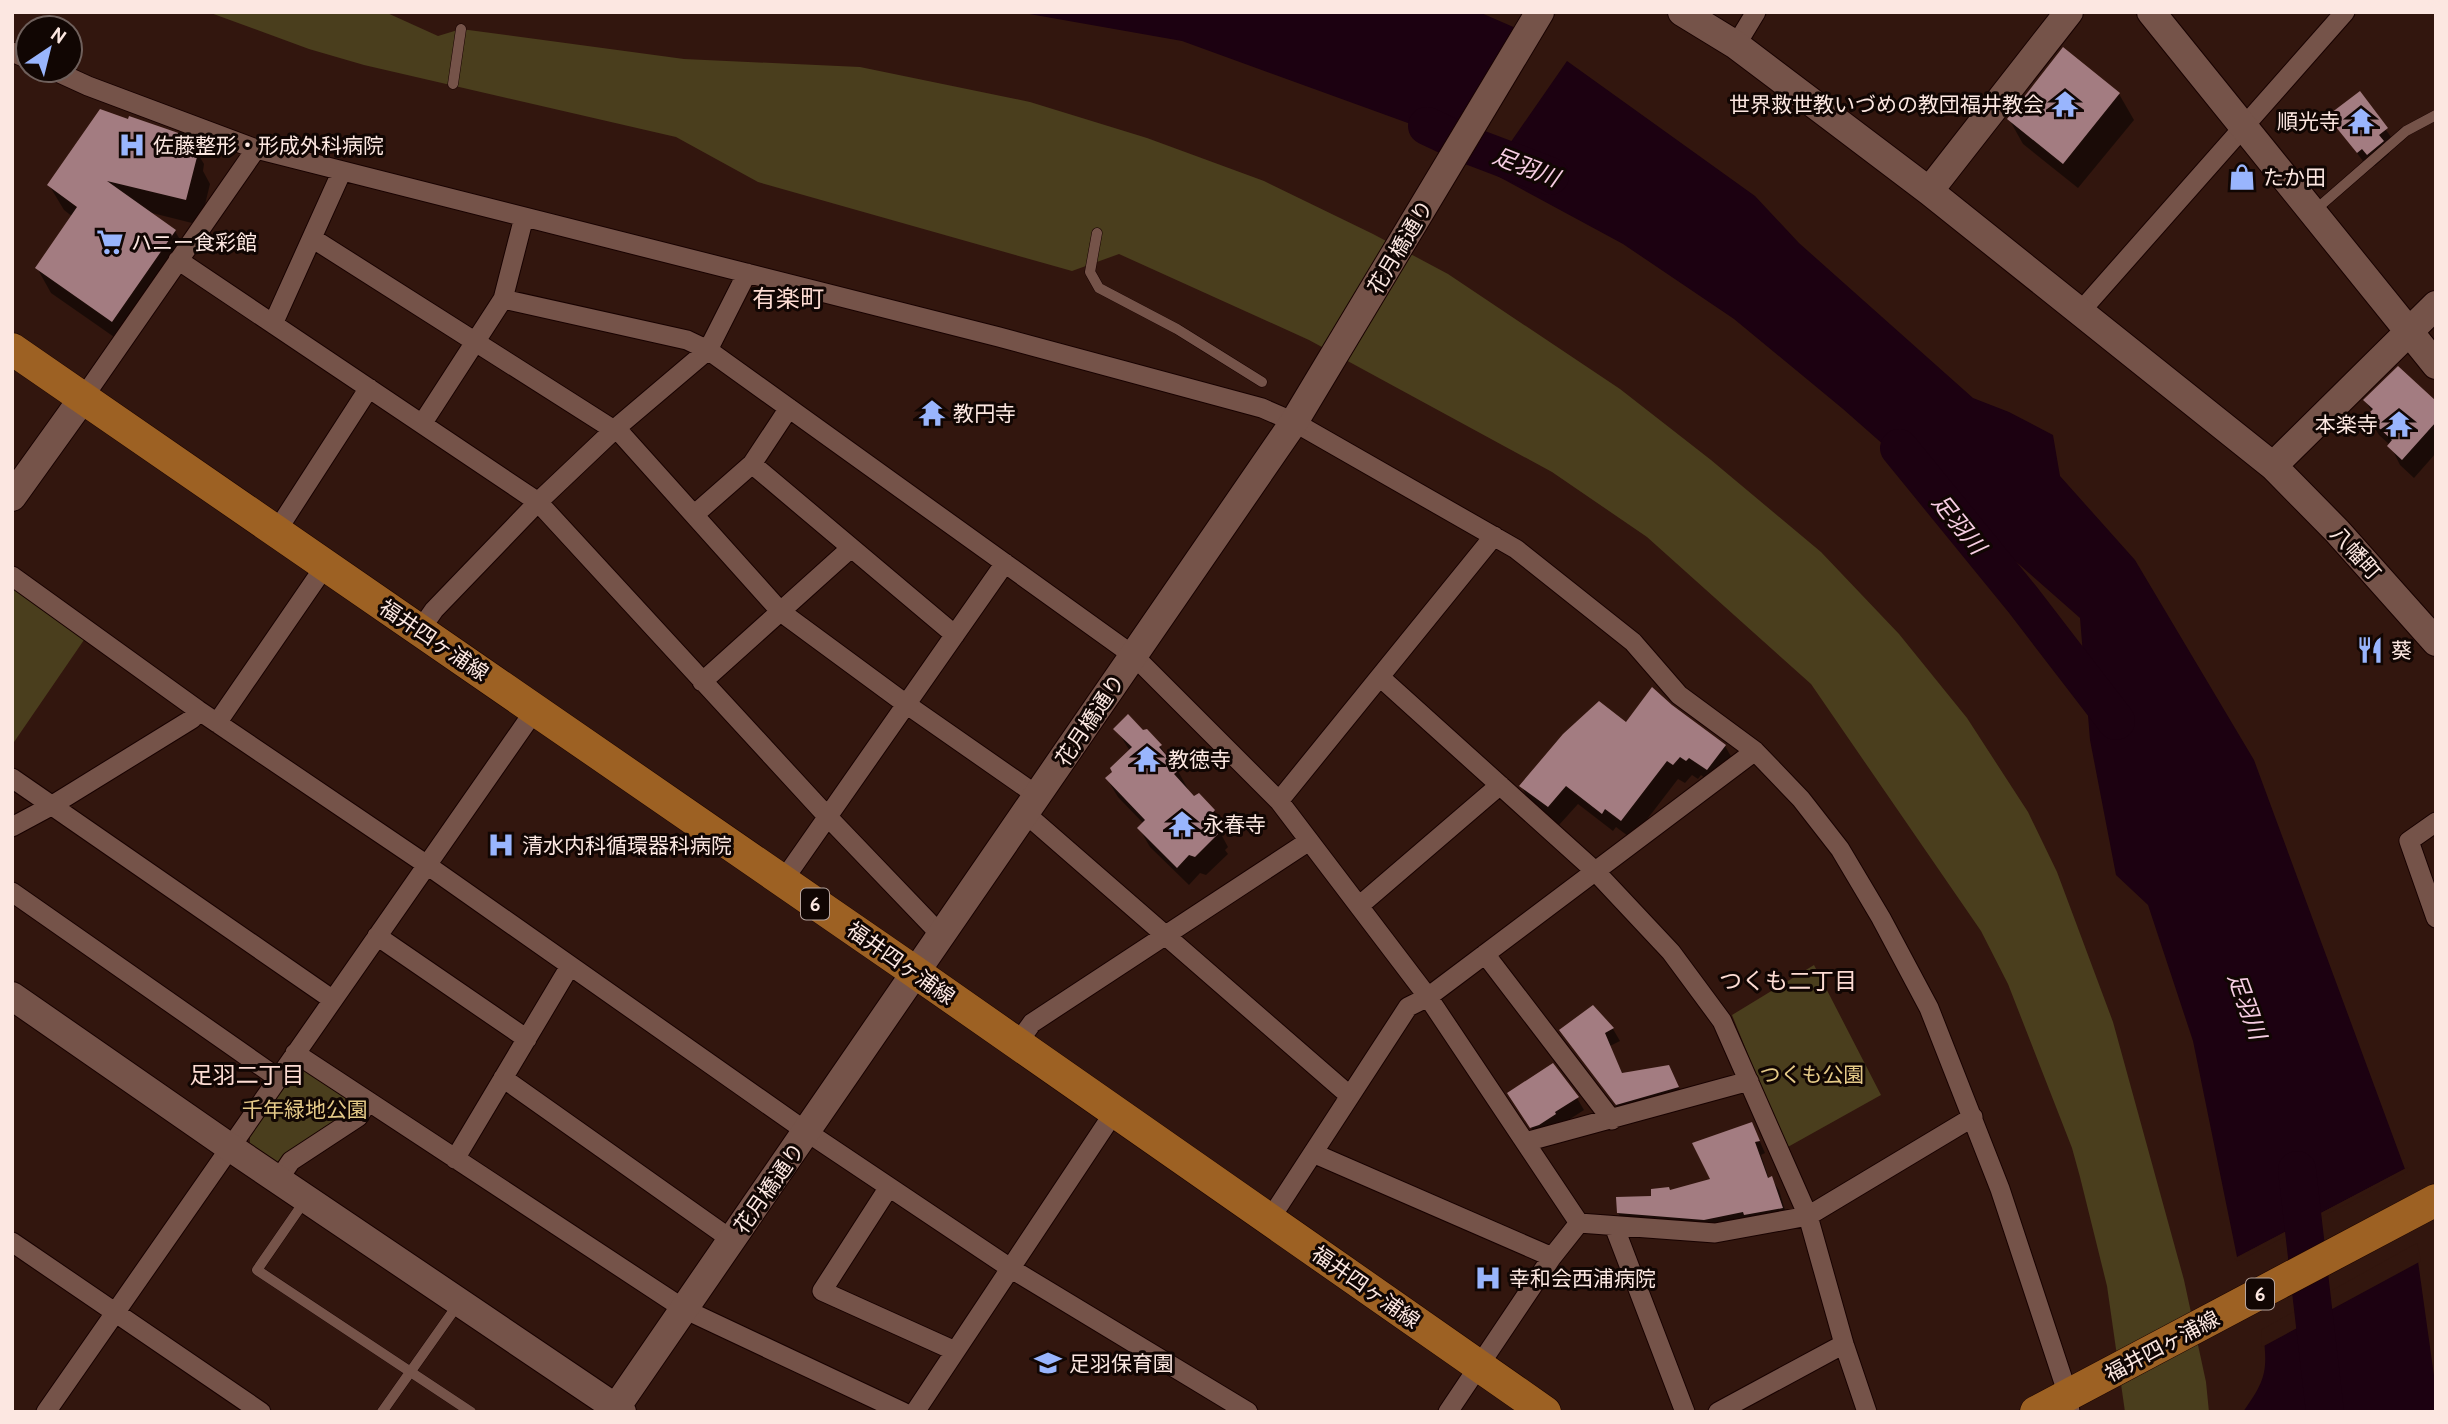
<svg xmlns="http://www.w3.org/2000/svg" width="2448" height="1424" viewBox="0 0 2448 1424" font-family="Cabin,'Noto Sans JP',sans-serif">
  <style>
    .green { fill: #4a3e1d }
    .water { fill: #1c0111 }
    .pier { fill: #32160e }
    .shadow { fill: #0007 }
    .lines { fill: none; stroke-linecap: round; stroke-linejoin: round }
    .river { stroke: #1c0111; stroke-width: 38 }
    .building { fill: #a37c81 }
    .lane-casing { stroke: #180200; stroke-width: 11 }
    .street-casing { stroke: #180200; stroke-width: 21 }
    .secondary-casing { stroke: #180200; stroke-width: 30 }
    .primary-casing { stroke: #180200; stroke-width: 33 }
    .lane { stroke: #755349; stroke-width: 10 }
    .street { stroke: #755349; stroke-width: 19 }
    .secondary { stroke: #755349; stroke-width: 28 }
    .primary { stroke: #9d6123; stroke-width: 32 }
    .labels { text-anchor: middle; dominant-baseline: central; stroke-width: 6; stroke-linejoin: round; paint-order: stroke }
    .shield { fill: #110603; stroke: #b6a49e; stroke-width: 2 }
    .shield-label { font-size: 19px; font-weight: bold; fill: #fce7e1 }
    .poi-label { font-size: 21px; fill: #fce7e1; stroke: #110603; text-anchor: start }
    .street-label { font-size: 21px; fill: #fce7e1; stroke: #110603 }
    .park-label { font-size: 21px; fill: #e5ca88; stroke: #110603 }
    .water-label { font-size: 23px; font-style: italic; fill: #f7cee3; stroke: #110603 }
    .neighbourhood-label { font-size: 23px; fill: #fddcd3; stroke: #110603 }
    .quarter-label { font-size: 24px; fill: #fddcd3; stroke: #110603 }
  </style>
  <rect width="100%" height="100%" fill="#32160e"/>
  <!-- green -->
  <path class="green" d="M208 12H385L438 36 461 29 684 59 860 67 1030 102 1147 138 1264 181 1373 234 1448 274 1620 389 1711 460 1821 552 1899 634 1967 718 2028 812 2057 872 2113 1022 2184 1280 2206 1382 2209 1412H2125L2107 1286 2080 1177 2072 1148 2008 984 1981 931 1811 684 1647 537 1552 472 1309 340 1119 254 1072 271 758 182 676 137 364 65 309 49Z
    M12 587 86 637 12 745Z
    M1814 965 1881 1095 1786 1148 1732 1015Z
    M296 1062 345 1096 346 1122 278 1166 250 1148V1131Z"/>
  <!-- water -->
  <path class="water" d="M1018 12H1479L1527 33 1463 143 1182 41Z
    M1567 61 1755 196 1799 243 1973 398 2009 412 2053 435 2060 476 2135 560 2254 760 2405 1169 2237 1257 2193 1041 2148 905 2116 875 2090 740 2080 618 1843 409 1734 319 1623 244 1490 172Z
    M2416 1247 2436 1390V1412H2243C2266 1380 2268 1371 2263 1332Z"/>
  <!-- pier -->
  <path class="pier" d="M2408 1167 2407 1172 2239 1261 2234 1259Z
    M2417 1243 2421 1261 2262 1347 2261 1330Z"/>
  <!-- shadow -->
  <path class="shadow" d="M2063 50 2119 94 2134 120 2078 188 2023 144 2009 119Z
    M2359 93 2394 141 2386 148 2389 154 2375 166 2371 160 2365 164 2330 116Z
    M189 139 204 164 203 171 210 184 200 225 148 212 175 231 190 257 127 346 51 293 37 268 73 217 64 210 49 185Z
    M2365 400 2436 404V453L2414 478 2400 465 2390 445 2379 435 2368 417 2372 412Z
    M1671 706 1725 746 1736 765 1718 788 1701 775 1698 779 1692 775 1685 783 1678 779 1632 839 1616 827 1613 831 1578 804 1559 825 1532 805 1521 786 1626 724Z
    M1116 729 1160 746 1178 771 1188 789 1187 791 1214 811 1225 830 1221 834 1228 847 1225 850 1228 854 1206 875 1200 873 1189 885 1150 847 1139 828 1144 824 1118 797 1107 779 1130 751Z
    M1593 1007 1613 1029 1620 1041 1610 1046 1623 1075 1675 1079 1684 1100 1624 1116 1561 1031Z
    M1577 1098 1584 1110 1539 1139 1516 1106Z
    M1752 1124 1765 1153 1761 1155 1769 1179 1771 1178 1779 1190 1788 1220 1711 1230 1626 1225 1618 1213 1669 1192 1713 1180Z"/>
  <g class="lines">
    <!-- river -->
    <path class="river" d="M1427 126 1463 143 1550 176
      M1899 448 2023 600 2116 721
      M2297 1170 2325 1412"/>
  </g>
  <!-- building -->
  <path class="building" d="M2063 47 2120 93 2063 164 2007 119Z
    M2360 91 2388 128 2379 135 2384 141 2367 155 2362 149 2357 153 2327 116Z
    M100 109 128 119 129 116 190 137 187 153 197 157 186 200 107 181 176 230 112 322 35 268 77 207 47 185Z
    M2398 366 2436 401V422L2402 460 2387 446 2392 440 2366 416 2373 409 2363 400Z
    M1652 687 1672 705 1726 745 1707 770 1689 758 1686 761 1680 757 1673 765 1667 761 1621 821 1605 809 1602 814 1566 786 1548 807 1519 786 1563 734 1599 701 1626 722Z
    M1128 714 1143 730 1147 729 1162 745 1159 747 1179 770 1174 774 1194 796 1199 793 1215 810 1209 817 1219 827 1215 831 1218 834 1195 857 1189 855 1177 868 1137 828 1145 820 1105 778 1112 772 1110 768 1132 747 1113 729Z
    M1593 1005 1614 1028 1605 1033 1622 1073 1669 1065 1679 1087 1616 1105 1559 1030Z
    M1553 1063 1579 1097 1555 1112 1556 1114 1539 1125 1530 1128 1507 1093Z
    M1752 1122 1760 1141 1755 1142 1768 1178 1772 1176 1783 1208 1744 1215 1743 1212 1704 1220 1617 1213 1616 1197 1651 1196V1189L1669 1187 1670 1190 1710 1179 1692 1143Z"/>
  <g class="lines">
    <defs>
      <path id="lane" d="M453 84 461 29
        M2313 212 2406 131 2436 115
        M1097 233 1090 272 1099 288 1177 329 1262 382
        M306 1199 257 1270 471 1412
        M382 1412 459 1303"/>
      <path id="street" d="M1736 45 1756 12
        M12 52 28 59
        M53 70 88 86 256 149 999 337 1262 408 1294 422 1516 549 1633 642 1679 695 1755 751 1801 799 1840 849 1881 918 1929 1008 2000 1189 2068 1395 2070 1412
        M312 238 614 430
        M178 260 538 502 827 816 942 936
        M503 299 687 340 708 350 1134 656 1279 801 1428 997 1579 1223
        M2080 312 2345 12
        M273 324 342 171
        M83 398 256 149
        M422 424 503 299 524 217
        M616 428 781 612 906 704 1038 796
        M752 464 955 635
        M694 515 752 464 789 408
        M276 532 369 388
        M12 576 198 710 427 865 807 1132 1010 1268 1248 1412
        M420 630 434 610 538 502 616 428 708 350 747 273
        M1380 677 1595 871 1671 952 1722 1021 1808 1216 1844 1344 1867 1412
        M702 682 851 548
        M217 723 325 566
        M12 778 333 1000
        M1279 801 1494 536
        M1026 814 1350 1096
        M2436 822 2409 841 2436 918
        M12 827 51 806 192 719 198 710
        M782 882 1005 563
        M12 892 278 1078
        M1359 906 1500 785
        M377 936 527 1039
        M1485 954 1612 1120
        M1017 1044 1032 1023 1309 841
        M295 1053 684 1309 903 1412
        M503 1078 732 1240
        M1525 1142 1749 1081
        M1313 1153 1552 1257
        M455 1159 570 966
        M278 1180 291 1161 358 1117 367 1103
        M889 1187 822 1291 955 1351
        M1270 1219 1408 1007 1428 997 1755 751
        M1614 1226 1685 1412
        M12 1242 261 1412
        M46 1412 535 710
        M915 1412 1115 1111
        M1448 1412 1552 1257 1579 1223 1715 1233 1808 1216 1973 1117
        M1718 1412 1844 1344"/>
      <path id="secondary" d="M1682 12 1736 45 1929 191 2273 466 2337 531 2436 642
        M2151 12 2436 365
        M1929 191 2069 12
        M2273 466 2436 305
        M12 497 83 398
        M12 996 231 1148 622 1412
        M613 1412 1294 422 1540 12"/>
      <path id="primary" d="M12 349 915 972 1545 1412
        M2036 1412 2436 1200"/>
    </defs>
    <!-- lane casing -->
    <use href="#lane" class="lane-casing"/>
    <!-- street casing -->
    <use href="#street" class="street-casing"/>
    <!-- secondary casing -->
    <use href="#secondary" class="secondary-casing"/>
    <!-- primary casing -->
    <use href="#primary" class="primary-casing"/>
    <!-- lane -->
    <use href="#lane" class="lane"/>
    <!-- street -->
    <use href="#street" class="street"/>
    <!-- secondary -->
    <use href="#secondary" class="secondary"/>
    <!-- primary -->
    <use href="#primary" class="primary"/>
  </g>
  <!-- icons -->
  <defs>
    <symbol id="temple-bare" viewBox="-9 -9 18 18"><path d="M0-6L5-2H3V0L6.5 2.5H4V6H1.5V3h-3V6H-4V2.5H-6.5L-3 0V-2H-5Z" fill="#99b5fd" stroke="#110603" stroke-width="2.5" paint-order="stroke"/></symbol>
    <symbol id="hospital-bare" viewBox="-9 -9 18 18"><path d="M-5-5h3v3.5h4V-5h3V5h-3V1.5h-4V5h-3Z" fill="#99b5fd" stroke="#110603" stroke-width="2.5" paint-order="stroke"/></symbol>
    <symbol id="shop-bare" viewBox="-9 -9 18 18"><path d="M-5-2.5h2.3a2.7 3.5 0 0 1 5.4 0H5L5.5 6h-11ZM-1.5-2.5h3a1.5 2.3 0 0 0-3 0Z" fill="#99b5fd" stroke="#110603" stroke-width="2.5" paint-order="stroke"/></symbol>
    <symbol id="supermarket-bare" viewBox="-9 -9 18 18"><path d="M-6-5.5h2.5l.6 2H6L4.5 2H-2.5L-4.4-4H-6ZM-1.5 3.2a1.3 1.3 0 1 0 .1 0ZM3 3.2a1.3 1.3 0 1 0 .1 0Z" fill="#99b5fd" stroke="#110603" stroke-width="2.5" paint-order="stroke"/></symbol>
    <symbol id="restaurant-bare" viewBox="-9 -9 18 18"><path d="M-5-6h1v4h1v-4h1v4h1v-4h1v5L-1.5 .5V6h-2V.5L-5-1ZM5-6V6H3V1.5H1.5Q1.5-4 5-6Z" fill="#99b5fd" stroke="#110603" stroke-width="2.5" paint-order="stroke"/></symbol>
    <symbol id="school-bare" viewBox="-9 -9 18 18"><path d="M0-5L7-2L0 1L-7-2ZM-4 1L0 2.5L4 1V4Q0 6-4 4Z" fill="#99b5fd" stroke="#110603" stroke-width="2.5" paint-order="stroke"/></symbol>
  </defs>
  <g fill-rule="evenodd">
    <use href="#temple-bare" x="2046" y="85" width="38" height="38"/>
    <use href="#temple-bare" x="2342" y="102" width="38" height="38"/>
    <use href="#hospital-bare" x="113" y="126" width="38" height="38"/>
    <use href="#shop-bare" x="2223" y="158" width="38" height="38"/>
    <use href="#supermarket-bare" x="91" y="223" width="38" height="38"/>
    <use href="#temple-bare" x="913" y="394" width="38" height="38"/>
    <use href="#temple-bare" x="2380" y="405" width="38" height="38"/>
    <use href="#restaurant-bare" x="2351" y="631" width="38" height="38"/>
    <use href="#temple-bare" x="1128" y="740" width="38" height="38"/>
    <use href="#temple-bare" x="1163" y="805" width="38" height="38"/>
    <use href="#hospital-bare" x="482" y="826" width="38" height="38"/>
    <use href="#hospital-bare" x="1469" y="1259" width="38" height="38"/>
    <use href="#school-bare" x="1029" y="1344" width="38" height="38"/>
  </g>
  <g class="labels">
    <!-- shield labels -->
    <g class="shield">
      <rect x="801" y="888.5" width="28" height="31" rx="5"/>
      <rect x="2246" y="1278.5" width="28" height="31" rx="5"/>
    </g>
    <g class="shield-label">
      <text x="815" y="904">6</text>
      <text x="2260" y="1294">6</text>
    </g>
    <!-- poi labels -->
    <g class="poi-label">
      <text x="2044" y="104" text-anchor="end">世界救世教いづめの教団福井教会</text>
      <text x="2340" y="121" text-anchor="end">順光寺</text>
      <text x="153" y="145">佐藤整形・形成外科病院</text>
      <text x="2263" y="177">たか田</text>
      <text x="131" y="242">ハニー食彩館</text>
      <text x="953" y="413">教円寺</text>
      <text x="2378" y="424" text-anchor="end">本楽寺</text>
      <text x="2391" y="650">葵</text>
      <text x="1168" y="759">教徳寺</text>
      <text x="1203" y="824">永春寺</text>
      <text x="522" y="845">清水内科循環器科病院</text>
      <text x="1509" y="1278">幸和会西浦病院</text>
      <text x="1069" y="1363">足羽保育園</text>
    </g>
    <!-- street labels -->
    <g class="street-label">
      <text transform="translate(1400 247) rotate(-59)">花月橋通り</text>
      <text transform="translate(2356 553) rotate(48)">八幡町</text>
      <text transform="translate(434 640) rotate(34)">福井四ヶ浦線</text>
      <text transform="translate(1090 720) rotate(-56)">花月橋通り</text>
      <text transform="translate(901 963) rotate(35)">福井四ヶ浦線</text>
      <text transform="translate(769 1188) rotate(-55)">花月橋通り</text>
      <text transform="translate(1366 1287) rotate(35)">福井四ヶ浦線</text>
      <text transform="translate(2162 1346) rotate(-28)">福井四ヶ浦線</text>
    </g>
    <!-- park labels -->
    <g class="park-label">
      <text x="1812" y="1074">つくも公園</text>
      <text x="305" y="1109">千年緑地公園</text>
    </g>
    <!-- water labels -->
    <g class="water-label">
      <text transform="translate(1526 167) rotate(21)">足羽川</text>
      <text transform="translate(1959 524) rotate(51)">足羽川</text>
      <text transform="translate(2247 1006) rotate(70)">足羽川</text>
    </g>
    <!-- neighbourhood labels -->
    <g class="neighbourhood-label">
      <text x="1788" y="981">つくも二丁目</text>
      <text x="247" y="1075">足羽二丁目</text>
    </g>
    <!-- quarter labels -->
    <g class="quarter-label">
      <text x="788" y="298">有楽町</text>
    </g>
  </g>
  <!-- border -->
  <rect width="2448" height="1424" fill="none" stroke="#fce7e1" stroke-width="28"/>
  <!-- north arrow -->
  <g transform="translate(49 49) rotate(35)"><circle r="33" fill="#110603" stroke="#6f605c" stroke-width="2"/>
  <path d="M0-5L12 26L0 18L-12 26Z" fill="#99b5fd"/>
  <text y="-10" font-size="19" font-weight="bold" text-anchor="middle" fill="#fce7e1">N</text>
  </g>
</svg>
